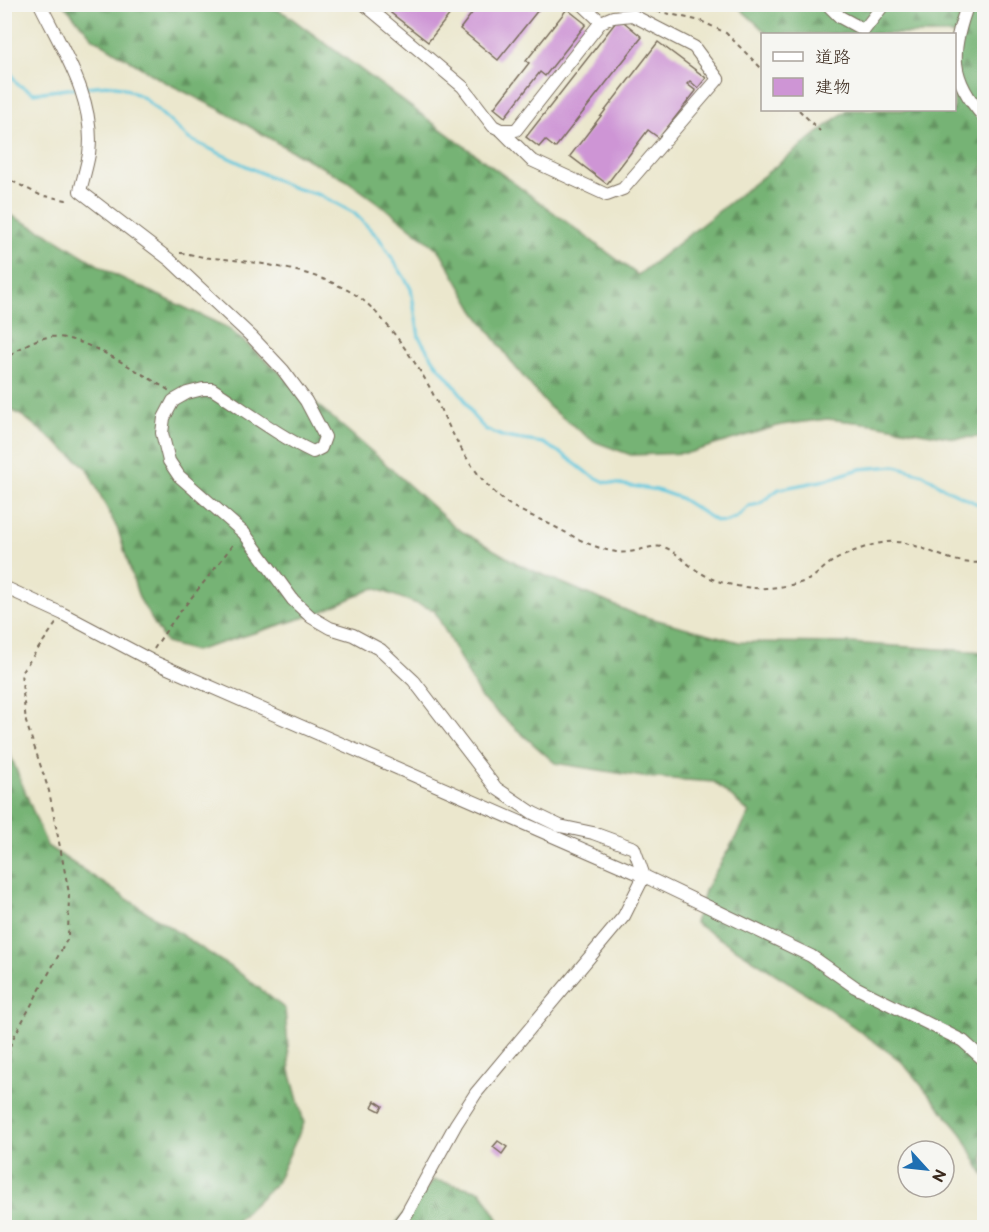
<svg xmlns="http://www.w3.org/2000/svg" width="989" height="1232" viewBox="0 0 989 1232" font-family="'Balsamiq Sans','Klee One',sans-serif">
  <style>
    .forest { fill: url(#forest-firs); stroke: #586e49; stroke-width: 1.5 }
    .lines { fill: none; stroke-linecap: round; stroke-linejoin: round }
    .stream { stroke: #61c7de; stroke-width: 3 }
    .building { fill: #ce95d5 }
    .minor-casing { stroke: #796c5b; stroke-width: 14 }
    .path { stroke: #796c5b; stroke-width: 2; stroke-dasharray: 4.5 4.5; stroke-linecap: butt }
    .minor { stroke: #fff; stroke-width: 12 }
  </style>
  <defs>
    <pattern id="forest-firs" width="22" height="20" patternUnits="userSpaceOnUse" patternTransform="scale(1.5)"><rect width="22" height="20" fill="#76b374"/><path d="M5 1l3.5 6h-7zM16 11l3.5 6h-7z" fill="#62925f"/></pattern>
  </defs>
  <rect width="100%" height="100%" fill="#f6f6f2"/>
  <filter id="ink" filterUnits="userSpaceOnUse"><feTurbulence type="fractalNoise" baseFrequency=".0167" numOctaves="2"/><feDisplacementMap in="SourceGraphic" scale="12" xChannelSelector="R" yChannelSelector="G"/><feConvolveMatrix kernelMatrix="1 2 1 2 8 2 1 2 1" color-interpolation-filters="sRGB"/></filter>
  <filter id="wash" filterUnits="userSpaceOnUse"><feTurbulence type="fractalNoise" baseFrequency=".008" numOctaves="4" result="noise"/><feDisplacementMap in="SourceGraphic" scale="24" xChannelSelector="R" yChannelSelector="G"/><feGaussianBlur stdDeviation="1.35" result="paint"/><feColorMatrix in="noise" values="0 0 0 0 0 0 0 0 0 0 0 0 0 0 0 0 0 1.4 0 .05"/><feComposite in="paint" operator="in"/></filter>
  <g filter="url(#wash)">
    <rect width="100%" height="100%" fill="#ebe7cd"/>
    <!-- forest -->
    <path class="forest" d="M64 5H269L287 15 638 275 847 110H954V34H768L736 5H984V437L954 438 874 424 827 419 781 425 688 453 631 455 593 441 549 407 516 368 474 310 440 251 396 216 346 180 283 146 221 110 163 81 93 38Z
      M4 212 48 234 111 273 228 328 378 457 456 528 520 565 635 614 739 642 850 643 984 652V1176L962 1134 901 1061 815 999 695 923 706 888 750 813 714 782 643 777 555 763 481 698 434 610 374 588 319 613 195 651 166 643 139 598 118 530 86 467 24 417 5 406Z
      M5 742 47 846 244 976 285 1009 290 1071 304 1123 276 1183 230 1227H5Z
      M434 1180 481 1191 503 1227 392 1228Z"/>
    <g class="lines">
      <!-- stream -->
      <path class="stream" d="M4 60 17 84 34 93 76 88
        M83 87 109 85 122 87 144 98 189 139 291 187 320 195 354 213 379 238 406 280 411 289 419 337 435 362 462 395 473 416 485 429 504 437 543 443 564 455 587 473 605 482 657 490 680 498 716 521 724 522 736 518 749 506 759 504 779 489 821 481 860 469 895 466 923 474 946 489 984 507"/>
    </g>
    <g id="blocks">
      <!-- building -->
      <path class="building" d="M397 4H458L428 42 391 13Z
        M479 4H543L498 60 460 29Z
        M567 9 586 24 545 76 540 72 505 117 494 108 529 63 526 61Z
        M619 18 642 37 555 148 545 140 539 147 526 137Z
        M658 42 706 78 698 88 690 81 687 84 696 91 659 138 648 130 607 184 570 156Z
        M375 1101 383 1106 380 1111 372 1107Z
        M498 1141 507 1147 502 1154 493 1147Z"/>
    </g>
  </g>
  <g filter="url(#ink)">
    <use href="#blocks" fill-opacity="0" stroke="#796c5b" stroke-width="1.5"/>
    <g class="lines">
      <defs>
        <path id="minor" d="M40 4C63 51 96 100 89 154 87 166 83 179 80 191L170 260 252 337 283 370 306 401 325 437 321 448 313 452C277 435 245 410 212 389H203L187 393 173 401 164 418 162 433 169 461 179 476 244 533 293 600 311 617 330 628 353 635 381 650 414 681 496 788 533 813 560 826 593 833 634 848 644 876 624 916 476 1093 456 1124 407 1213 396 1228
          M364 4 463 87 493 126 501 130H516L601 22 582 4
          M827 4 840 17 864 30 884 4
          M968 4C950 52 949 78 984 117
          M501 130 531 160 607 195 623 189 718 79 694 47 632 15 613 17 601 22
          M4 587 63 614 154 662 644 876 811 956 855 987 963 1041 984 1060"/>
      </defs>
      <!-- minor casing -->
      <use href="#minor" class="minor-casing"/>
      <!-- path -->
      <path class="path" d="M648 9 701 21 726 33 762 69
        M799 110 820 131
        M4 177 40 195 66 200 70 197
        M180 253C191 253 201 258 213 258 259 262 316 270 356 295 381 311 416 362 430 388 451 430 469 474 507 503 517 510 530 515 541 520 565 531 590 548 616 552 633 555 649 544 663 547 675 550 685 563 695 569 713 582 732 586 753 588 769 589 796 586 810 579 818 574 825 566 833 561 848 553 870 544 887 542 921 539 948 568 984 562
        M4 361C16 350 32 339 49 337 81 333 143 375 170 391
        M154 649C178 610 210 578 235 541
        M4 1091 11 1042 68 938 69 893 49 791 26 722 21 673 57 622
        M4 1171 7 1228"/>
      <!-- minor -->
      <use href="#minor" class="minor"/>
    </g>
  </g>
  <!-- margin -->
  <rect width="989" height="1232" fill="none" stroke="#f6f6f2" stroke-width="24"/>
  <!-- legend -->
  <rect x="761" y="33" width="195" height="78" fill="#f6f6f2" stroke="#aba49d" stroke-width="1.5"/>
  <rect x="773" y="52" width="30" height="9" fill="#ffffff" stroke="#aba49d" stroke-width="1.5"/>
  <text x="815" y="63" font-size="18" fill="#3b2a1e">道路</text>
  <rect x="773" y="78" width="30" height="18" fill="#ce95d5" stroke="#aba49d" stroke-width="1.5"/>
  <text x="815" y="93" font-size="18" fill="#3b2a1e">建物</text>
  <!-- north arrow -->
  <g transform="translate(926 1169) rotate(117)"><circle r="28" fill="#f6f6f2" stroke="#aba49d" stroke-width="1.5"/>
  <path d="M0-4.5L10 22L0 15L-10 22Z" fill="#1f6fb2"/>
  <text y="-9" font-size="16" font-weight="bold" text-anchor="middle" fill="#3b2a1e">N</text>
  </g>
</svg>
